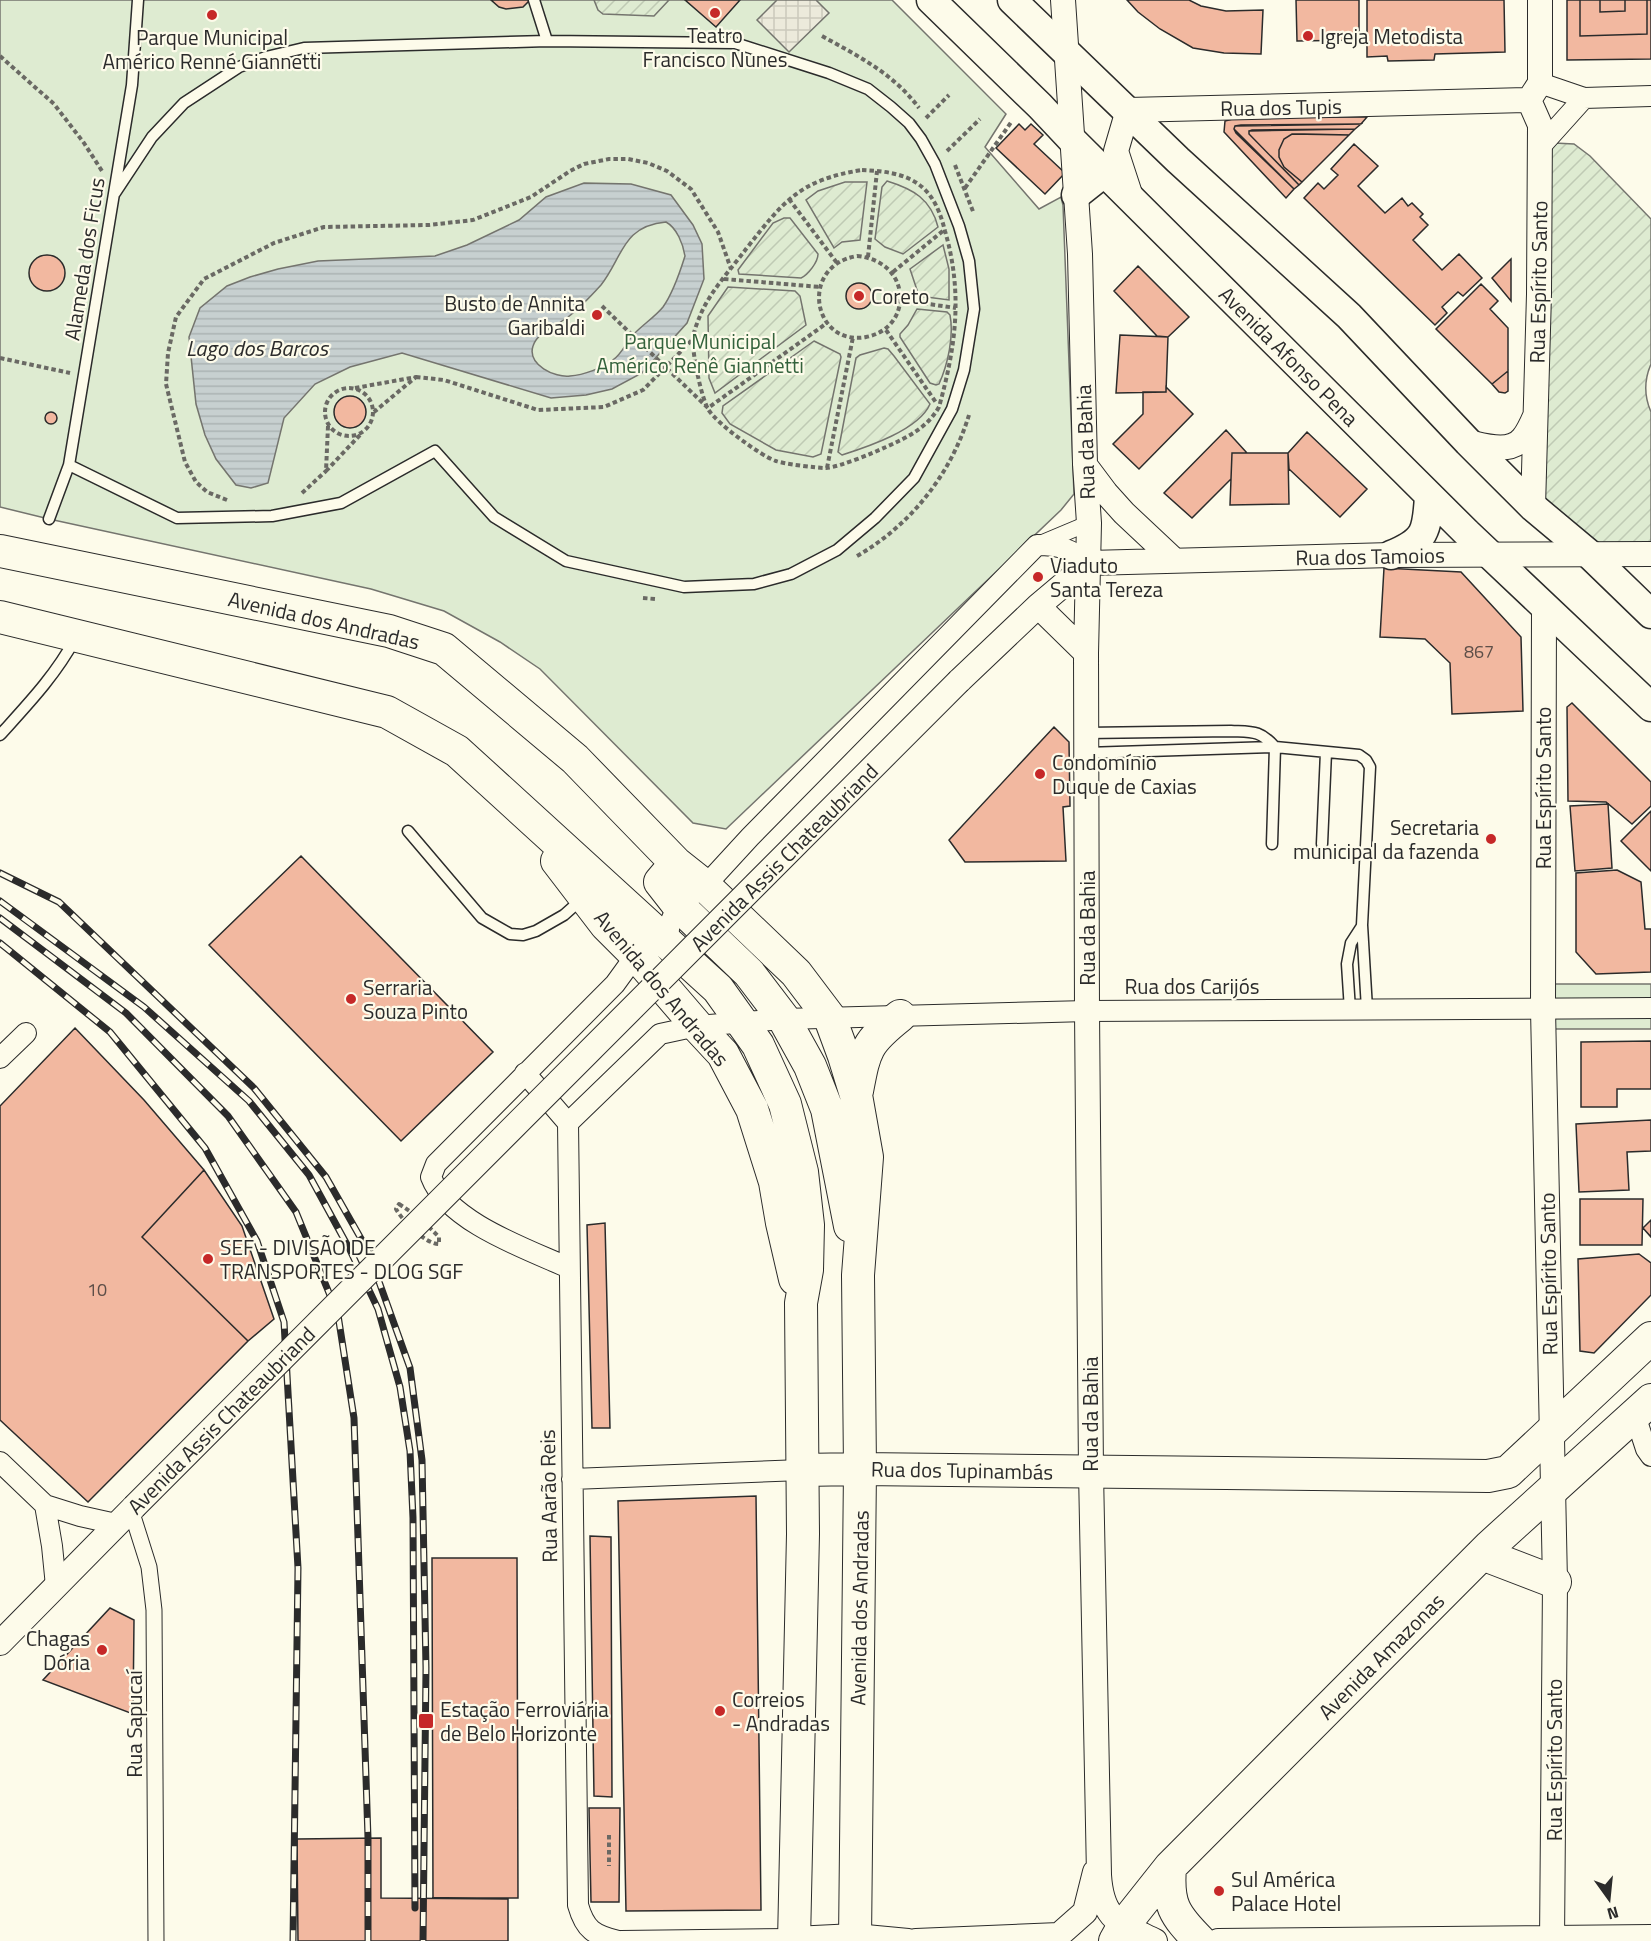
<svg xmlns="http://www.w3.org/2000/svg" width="1651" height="1941" viewBox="0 0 1651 1941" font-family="'Titillium Web',sans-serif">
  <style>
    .park { fill: #deebd1; stroke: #74746e; stroke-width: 1.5 }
    .garden { fill: url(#garden-furrows); stroke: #74746e; stroke-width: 1.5 }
    .plaza { fill: url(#plaza-grid); stroke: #74746e; stroke-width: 1.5 }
    .water { fill: url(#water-rules); stroke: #74746e; stroke-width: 1.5; fill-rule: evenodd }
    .building { fill: #f2b8a0; stroke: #2b2b2b; stroke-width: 1.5 }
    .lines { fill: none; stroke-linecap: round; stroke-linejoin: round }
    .service-casing { stroke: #2b2b2b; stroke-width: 13 }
    .pedestrian-casing { stroke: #2b2b2b; stroke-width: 17 }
    .minor-casing { stroke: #2b2b2b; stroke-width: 22 }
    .tertiary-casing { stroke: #2b2b2b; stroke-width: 26 }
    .secondary-casing { stroke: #2b2b2b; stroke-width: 31 }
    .primary-casing { stroke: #2b2b2b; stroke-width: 34 }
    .path { stroke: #6a6964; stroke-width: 4; stroke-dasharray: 4.5 3; stroke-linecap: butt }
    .service { stroke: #fdfbea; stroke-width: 10 }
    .pedestrian { stroke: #fdfbea; stroke-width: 15 }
    .minor { stroke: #fdfbea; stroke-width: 20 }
    .tertiary { stroke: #fdfbea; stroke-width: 24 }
    .secondary { stroke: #fdfbea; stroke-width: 28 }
    .primary { stroke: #fdfbea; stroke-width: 32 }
    .rail-casing { stroke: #2b2b2b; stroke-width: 7 }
    .rail { stroke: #fdfbea; stroke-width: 4.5; stroke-dasharray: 14; stroke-linecap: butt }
    .tertiary-bridge-casing { stroke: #2b2b2b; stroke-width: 26; stroke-linecap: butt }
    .tertiary-bridge { stroke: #fdfbea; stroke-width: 24 }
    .poi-dot { fill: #c62828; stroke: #fdfbea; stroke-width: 2 }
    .labels { text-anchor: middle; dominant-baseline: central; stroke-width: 4.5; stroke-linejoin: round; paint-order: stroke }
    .number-label { font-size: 18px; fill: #5d4e48 }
    .poi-label { font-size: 21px; fill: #2b2b2b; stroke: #fdfbea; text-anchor: start }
    .street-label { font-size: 21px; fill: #2b2b2b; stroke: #fdfbea }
    .park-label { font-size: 21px; fill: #34623c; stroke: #fdfbea }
    .water-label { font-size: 22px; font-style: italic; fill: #2b2b2b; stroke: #fdfbea }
  </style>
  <defs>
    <pattern id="garden-furrows" width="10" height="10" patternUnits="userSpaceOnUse" patternTransform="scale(1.5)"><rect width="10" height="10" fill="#deebd1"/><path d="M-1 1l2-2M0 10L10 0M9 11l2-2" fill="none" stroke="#bfcab4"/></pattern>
    <pattern id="plaza-grid" width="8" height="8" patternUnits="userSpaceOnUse" patternTransform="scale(1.5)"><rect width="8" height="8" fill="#eceadb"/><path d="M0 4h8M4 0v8" fill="none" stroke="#cbc9bc"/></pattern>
    <pattern id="water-rules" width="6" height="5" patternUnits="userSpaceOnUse" patternTransform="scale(1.5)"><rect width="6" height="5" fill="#c7d0d0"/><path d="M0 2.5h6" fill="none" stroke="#abb3b3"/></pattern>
  </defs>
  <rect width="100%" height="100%" fill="#fdfbea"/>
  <!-- park -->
  <path class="park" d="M0 0H892L1006 114 985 147 1039 209 1061 197 1063 205 1074 494 1061 510 726 829 693 823 540 669 500 642 444 611 371 589 49 519 0 507Z
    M1555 984H1651V1029H1555Z"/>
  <!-- garden -->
  <path class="garden" d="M594 0H669L654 16 603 14 598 10Z
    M1554 143 1574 144 1590 156 1651 219V364C1644 380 1644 396 1651 412V554L1588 553 1542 515 1541 154Z
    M887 181C913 189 931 199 938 227L903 254 885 247 875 239 882 187Z
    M845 182H867L860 240 842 242 834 248 806 200 818 191Z
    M784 218H790L818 254C818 262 808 275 801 278L739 274 738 270 773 223Z
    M943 245 949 269V300L919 296 910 269Z
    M728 287 795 291 800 296 806 325 715 393 709 378 708 316Z
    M917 309 947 312 950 315C954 336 948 364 939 384L936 385 930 383 900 337V334L908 325Z
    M814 341 840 354 841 357 821 454 813 457 776 450 730 424 722 413 723 406Z
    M884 348 888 349 894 356 930 404C919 430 867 447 842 455L838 452 856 358 860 355Z"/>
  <!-- plaza -->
  <path class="plaza" d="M777 0H816L829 13 789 52 757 20Z"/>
  <!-- water -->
  <path class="water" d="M584 183 631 184 671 195 693 225 702 244 704 279 687 323 642 373 612 389 586 395 551 398 402 353 350 367 315 384 284 418 268 483 251 488 236 485 216 459 205 435 196 404 189 337 200 308 227 286 250 277 278 269 318 261 435 256 467 245 519 220 546 197ZM666 222C677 228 683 244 685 256 680 272 673 293 663 307 655 317 642 325 633 335 626 343 621 355 613 360 602 368 584 375 570 376 555 378 527 365 533 346 537 332 558 325 568 317 580 308 591 296 601 285 623 257 622 226 666 222Z"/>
  <!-- building -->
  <path class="building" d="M491 0H530L523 7 506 9 499 7Z
    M685 0H740L716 27Z
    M1127 0H1189L1201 6 1226 11 1263 10 1261 54 1224 53 1193 48 1160 29 1138 12Z
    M1296 0H1359V40L1297 41Z
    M1367 0H1504L1505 52 1435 54 1434 60 1388 61 1387 56 1367 57Z
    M1567 0H1651V59L1567 60Z
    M1580 0H1647V34L1580 36Z
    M1600 0H1625V11L1600 12Z
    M1240 117H1367L1361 124 1235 126 1234 129 1294 189 1286 198 1224 132 1225 121Z
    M1019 124 1025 130 1031 124 1043 135 1034 144 1065 173 1045 194 996 148Z
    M1361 124 1355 129 1249 131V134L1299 185 1294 189 1236 133 1234 129 1235 126 1241 125Z
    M1355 129 1349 135 1292 134 1284 139 1279 150V157L1284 167 1302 182 1299 185 1249 134V131L1252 130Z
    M1292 134H1304L1349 135 1302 182 1284 167 1279 157V150L1284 139Z
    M1354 144 1378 166 1358 186 1385 213 1402 198 1408 206 1412 203 1423 214 1420 217 1428 225 1413 240 1442 270 1459 254 1482 278 1463 296 1458 292 1442 307 1447 313 1435 325 1304 198 1318 183 1324 189 1338 175 1331 169Z
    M29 273a18 18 0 1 1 36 0a18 18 0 1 1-36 0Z
    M1511 259V301L1492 278Z
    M1138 266 1189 317 1168 337 1157 336 1114 291Z
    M846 296a13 13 0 1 1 26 0a13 13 0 1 1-26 0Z
    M1481 284 1498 301 1490 309 1508 328V371L1492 384 1436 329Z
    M1120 335 1168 337 1166 392 1116 393Z
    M1508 371V391L1505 393 1499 392 1492 384Z
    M1166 387 1193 414 1139 469 1113 444 1143 414V392H1166Z
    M334 412a16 16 0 1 1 32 0a16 16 0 1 1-32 0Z
    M45 418a6 6 0 1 1 12 0a6 6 0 1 1-12 0Z
    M1226 430 1247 453H1232L1231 479 1192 518 1164 493Z
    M1307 432 1367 489 1340 517 1289 469 1288 453Z
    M1232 453H1288L1289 504 1230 505Z
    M1384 568 1461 572 1521 637 1523 711 1452 714 1450 663 1425 639 1380 637Z
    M1572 703 1651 782V806L1632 824 1606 802 1568 801 1567 707Z
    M1054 727 1069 742 1070 806 1063 807 1066 861 965 862 949 840Z
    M1608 804 1612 868 1575 871 1570 806Z
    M1651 811V871L1621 841Z
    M301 856 493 1052 401 1141 209 945Z
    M1617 870 1641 882 1645 929H1651V972L1596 974 1576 952V873Z
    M75 1028 144 1100 204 1170 142 1237 248 1341 88 1502 0 1420V1106Z
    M1651 1041V1089H1617V1107H1581V1042Z
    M1651 1120V1151L1627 1152 1629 1190 1579 1192 1576 1124Z
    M204 1170 242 1226 274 1319 248 1341 142 1237Z
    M1580 1199H1643L1642 1245H1580Z
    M1651 1220V1237L1643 1228Z
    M605 1223 610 1428H592L587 1225Z
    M1639 1254 1651 1263V1295L1594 1353 1580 1351 1578 1259Z
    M756 1496 761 1910 626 1911 618 1501Z
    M590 1536 611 1537 612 1797 594 1796Z
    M432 1558H517L518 1898H433Z
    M110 1608 134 1620 133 1714 43 1680Z
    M589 1808H620L619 1902H591Z
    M381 1838V1898L508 1899V1941H298L297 1839Z"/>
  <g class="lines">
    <defs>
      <path id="service" d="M534 0 547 41
        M69 465 177 518 272 516 341 503 435 451 494 517 566 561 684 587 754 584 791 574 837 550 875 518 914 478 952 409 964 370 974 309 969 261 959 226 935 164 921 139 909 123 891 107 868 89 829 73 735 43 547 41 304 48 266 57 239 67 184 103 152 137 115 193
        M49 519 69 465 132 85 138 0
        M1086 733 1231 731C1252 732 1260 730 1275 747L1272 844
        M0 735C27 705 55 676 75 639
        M1086 753 1275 747 1359 755 1366 760 1370 767 1362 925 1367 1009
        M408 831 482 918 510 934 523 935 536 931 564 915 582 899
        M1322 844 1326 752
        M1350 1010 1347 964 1351 943 1362 926"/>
      <path id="pedestrian" d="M1039 544 1089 523
        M131 1510 149 1567 154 1610 156 1941"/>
      <path id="minor" d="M1540 83 1584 98 1651 96
        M1540 147 1584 98
        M667 941 670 923 678 905 705 886 750 837 1037 545C1061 545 1070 549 1089 563
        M0 1058 26 1033
        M525 1073 568 1123 578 1905C585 1930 594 1935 618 1941
        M568 1123 660 1034 697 1026 784 1019 1087 1011 1651 1008
        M569 1268C527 1249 448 1222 431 1177L436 1164 615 984 636 955
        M1635 1415 1646 1449 1651 1456
        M0 1462 45 1505 80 1516 116 1524
        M572 1479 802 1470
        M45 1505 52 1546 56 1586
        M621 1941 794 1939"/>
      <path id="tertiary" d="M1063 0 1080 254 1085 464 1089 523 1086 653 1087 1011 1091 1472 1099 1875C1102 1920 1119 1923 1155 1941
        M1529 100 1540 125 1539 294 1533 507
        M1529 100 1540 83V0
        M1132 200 1116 151 1128 110 1529 100
        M1468 442C1486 446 1510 454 1523 438 1528 432 1532 423 1535 416
        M1085 465 1106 493 1124 513 1173 559
        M1089 563 1391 555 1651 554
        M1038 606 1086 653
        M1544 607 1543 1009 1555 1582 1552 1941
        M959 681 1038 606 1089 563
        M0 1643 134 1507
        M794 1939 855 1936 908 1941
        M916 1941 1059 1935 1085 1912 1095 1872
        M1218 1941 1651 1937"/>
      <path id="secondary" d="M931 0 1040 106 1072 140 1467 533 1651 707
        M1012 0 1178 160 1349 316 1468 442 1533 507 1588 553 1651 614
        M1076 195 1105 172
        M1391 555C1426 541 1427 531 1429 496"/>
      <path id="primary" d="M0 551 389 631 444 649 575 759 676 863 705 886 796 973 830 1018 844 1056 856 1095 867 1157 858 1275 860 1469 855 1941
        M0 617 387 712 457 751 718 989 758 1045 785 1104 802 1172 808 1225 807 1270 801 1303 803 1534 794 1941
        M557 861 606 925 636 955 697 1026 723 1054 752 1109 775 1182 782 1223 795 1279
        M676 863 660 882 678 905 749 973 784 1019 810 1066 827 1109 850 1226
        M857 1091C865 1049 866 1043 900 1016
        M802 1470 860 1469 1488 1476 1508 1472 1651 1338
        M1482 1554 1555 1582
        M1170 1867C1167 1904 1174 1915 1200 1941
        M1115 1941 1124 1925 1170 1867 1490 1546 1651 1400"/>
    </defs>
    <!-- service casing -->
    <use href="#service" class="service-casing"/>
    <!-- pedestrian casing -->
    <use href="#pedestrian" class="pedestrian-casing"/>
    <!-- minor casing -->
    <use href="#minor" class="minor-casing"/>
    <!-- tertiary casing -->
    <use href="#tertiary" class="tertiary-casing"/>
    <!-- secondary casing -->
    <use href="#secondary" class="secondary-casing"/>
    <!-- primary casing -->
    <use href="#primary" class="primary-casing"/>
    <!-- path -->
    <path class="path" d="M822 36C858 56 894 74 919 108
      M0 56 54 104 84 143 102 171
      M926 118 949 95
      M947 151 980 119
      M955 165 974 214
      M862 170C883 171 906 173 922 187 935 198 941 215 945 231 963 293 956 346 939 407 927 428 908 437 886 447 873 453 840 467 826 468 817 468 784 464 776 461 761 456 716 423 708 409 701 396 692 353 693 338 694 331 697 323 700 316 709 293 731 269 746 249 784 201 799 180 862 170Z
      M965 188 1012 121
      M789 199 837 263
      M857 256C912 261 914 328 866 337 813 347 798 266 857 256Z
      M868 257 877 171
      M893 272 944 230
      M724 279 820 287
      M901 300 956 308
      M602 306 708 408 827 323
      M886 330 937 404
      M0 358 70 373
      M416 377 444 380 538 410 604 407 643 390 693 339
      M325 412a24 24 0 1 1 48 0a24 24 0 1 1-48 0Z
      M355 388 416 377 374 412
      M328 426 326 471 360 435
      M827 468 853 337
      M302 493 326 471
      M227 500 207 492 196 482 185 462 166 384 168 353 176 317 204 279 274 243 324 227 429 225 473 220 531 197 570 171 584 164 609 159H628L648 163 667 171 691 189 718 232 731 269
      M857 556C911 525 951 474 969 415
      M643 598 655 599
      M399 1204 420 1218 439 1237V1244C425 1244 402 1220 396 1209Z
      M609 1835V1866"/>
    <!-- service -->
    <use href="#service" class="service"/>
    <!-- pedestrian -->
    <use href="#pedestrian" class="pedestrian"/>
    <!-- minor -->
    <use href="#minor" class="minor"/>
    <!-- tertiary -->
    <use href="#tertiary" class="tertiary"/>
    <!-- secondary -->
    <use href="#secondary" class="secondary"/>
    <!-- primary -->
    <use href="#primary" class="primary"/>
    <defs>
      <path id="rail" d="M0 873 59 902 254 1088 326 1177 368 1251 410 1368 422 1460 426 1668 423 1941
        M0 901 144 1007 249 1101 309 1175 350 1250 378 1309 400 1387 410 1451 413 1518 415 1908
        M0 918 126 1013 228 1116 296 1212 338 1315 354 1418 368 1838V1941
        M0 943 110 1032 205 1148 257 1241 284 1322 298 1568 293 1941"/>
    </defs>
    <!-- rail casing -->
    <use href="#rail" class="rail-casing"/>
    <!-- rail -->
    <use href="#rail" class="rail"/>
    <defs>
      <path id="tertiary-bridge" d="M134 1507 959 681"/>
    </defs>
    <!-- tertiary-bridge casing -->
    <use href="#tertiary-bridge" class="tertiary-bridge-casing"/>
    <!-- tertiary-bridge -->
    <use href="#tertiary-bridge" class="tertiary-bridge"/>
  </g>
  <!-- markers -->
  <g class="poi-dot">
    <circle cx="715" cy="13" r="6"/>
    <circle cx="212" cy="15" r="6"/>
    <circle cx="1308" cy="36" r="6"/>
    <circle cx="859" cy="296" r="6"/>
    <circle cx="597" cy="315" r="6"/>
    <circle cx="1038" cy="577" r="6"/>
    <circle cx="1040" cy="774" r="6"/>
    <circle cx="1491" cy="839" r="6"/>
    <circle cx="351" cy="999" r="6"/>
    <circle cx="208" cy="1259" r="6"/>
    <circle cx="102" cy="1650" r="6"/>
    <circle cx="720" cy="1711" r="6"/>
    <rect x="418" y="1713" width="16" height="16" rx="3"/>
    <circle cx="1219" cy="1891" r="6"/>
  </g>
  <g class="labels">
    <!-- number labels -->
    <g class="number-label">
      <text x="1479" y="651">867</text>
      <text x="97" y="1289">10</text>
    </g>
    <!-- poi labels -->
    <g class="poi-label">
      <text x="715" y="35" text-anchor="middle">Teatro<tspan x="715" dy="24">Francisco Nunes</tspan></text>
      <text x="1320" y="36">Igreja Metodista</text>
      <text x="212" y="37" text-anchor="middle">Parque Municipal<tspan x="212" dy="24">Américo Renné Giannetti</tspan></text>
      <text x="871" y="296">Coreto</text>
      <text x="585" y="303" text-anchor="end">Busto de Annita<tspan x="585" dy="24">Garibaldi</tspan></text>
      <text x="1050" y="565">Viaduto<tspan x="1050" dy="24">Santa Tereza</tspan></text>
      <text x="1052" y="762">Condomínio<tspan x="1052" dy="24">Duque de Caxias</tspan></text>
      <text x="1479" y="827" text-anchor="end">Secretaria<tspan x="1479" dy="24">municipal da fazenda</tspan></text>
      <text x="363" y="987">Serraria<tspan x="363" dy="24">Souza Pinto</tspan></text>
      <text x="220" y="1247">SEF - DIVISÃO DE<tspan x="220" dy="24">TRANSPORTES - DLOG SGF</tspan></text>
      <text x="90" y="1638" text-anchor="end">Chagas<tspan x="90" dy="24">Dória</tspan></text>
      <text x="732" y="1699">Correios<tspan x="732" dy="24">- Andradas</tspan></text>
      <text x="440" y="1709">Estação Ferroviária<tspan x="440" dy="24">de Belo Horizonte</tspan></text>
      <text x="1231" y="1879">Sul América<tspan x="1231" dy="24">Palace Hotel</tspan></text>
    </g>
    <!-- street labels -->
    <g class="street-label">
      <text transform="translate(1281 107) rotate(-1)">Rua dos Tupis</text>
      <text transform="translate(84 259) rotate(-81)">Alameda dos Ficus</text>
      <text transform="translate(1538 282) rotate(-89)">Rua Espírito Santo</text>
      <text transform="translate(1289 356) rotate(45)">Avenida Afonso Pena</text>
      <text transform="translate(1085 442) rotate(-92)">Rua da Bahia</text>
      <text transform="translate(1370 556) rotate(-1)">Rua dos Tamoios</text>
      <text transform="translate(324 620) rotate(13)">Avenida dos Andradas</text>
      <text transform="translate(1543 788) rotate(-90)">Rua Espírito Santo</text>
      <text transform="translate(784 857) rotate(-45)">Avenida Assis Chateaubriand</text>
      <text transform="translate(1087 928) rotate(-90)">Rua da Bahia</text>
      <text x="1192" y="986">Rua dos Carijós</text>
      <text transform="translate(662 988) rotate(50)">Avenida dos Andradas</text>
      <text transform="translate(1548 1274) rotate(-91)">Rua Espírito Santo</text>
      <text transform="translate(1090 1414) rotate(-90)">Rua da Bahia</text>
      <text transform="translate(221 1420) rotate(-45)">Avenida Assis Chateaubriand</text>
      <text transform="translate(962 1470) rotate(1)">Rua dos Tupinambás</text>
      <text transform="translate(548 1496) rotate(-91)">Rua Aarão Reis</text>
      <text transform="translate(859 1608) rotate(-89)">Avenida dos Andradas</text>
      <text transform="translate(1381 1656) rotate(-45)">Avenida Amazonas</text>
      <text transform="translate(134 1724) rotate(-90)">Rua Sapucaí</text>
      <text transform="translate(1554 1760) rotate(-90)">Rua Espírito Santo</text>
    </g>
    <!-- park labels -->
    <g class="park-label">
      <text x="700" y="341">Parque Municipal<tspan x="700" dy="24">Américo Renê Giannetti</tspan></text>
    </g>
    <!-- water labels -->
    <g class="water-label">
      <text x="257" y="348">Lago dos Barcos</text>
    </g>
  </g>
  <!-- north arrow -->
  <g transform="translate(1609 1899) rotate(165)" stroke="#fdfbea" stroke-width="4.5" paint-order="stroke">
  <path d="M0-4.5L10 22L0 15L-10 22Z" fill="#2b2b2b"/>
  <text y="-9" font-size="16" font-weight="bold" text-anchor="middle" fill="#2b2b2b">N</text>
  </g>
</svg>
